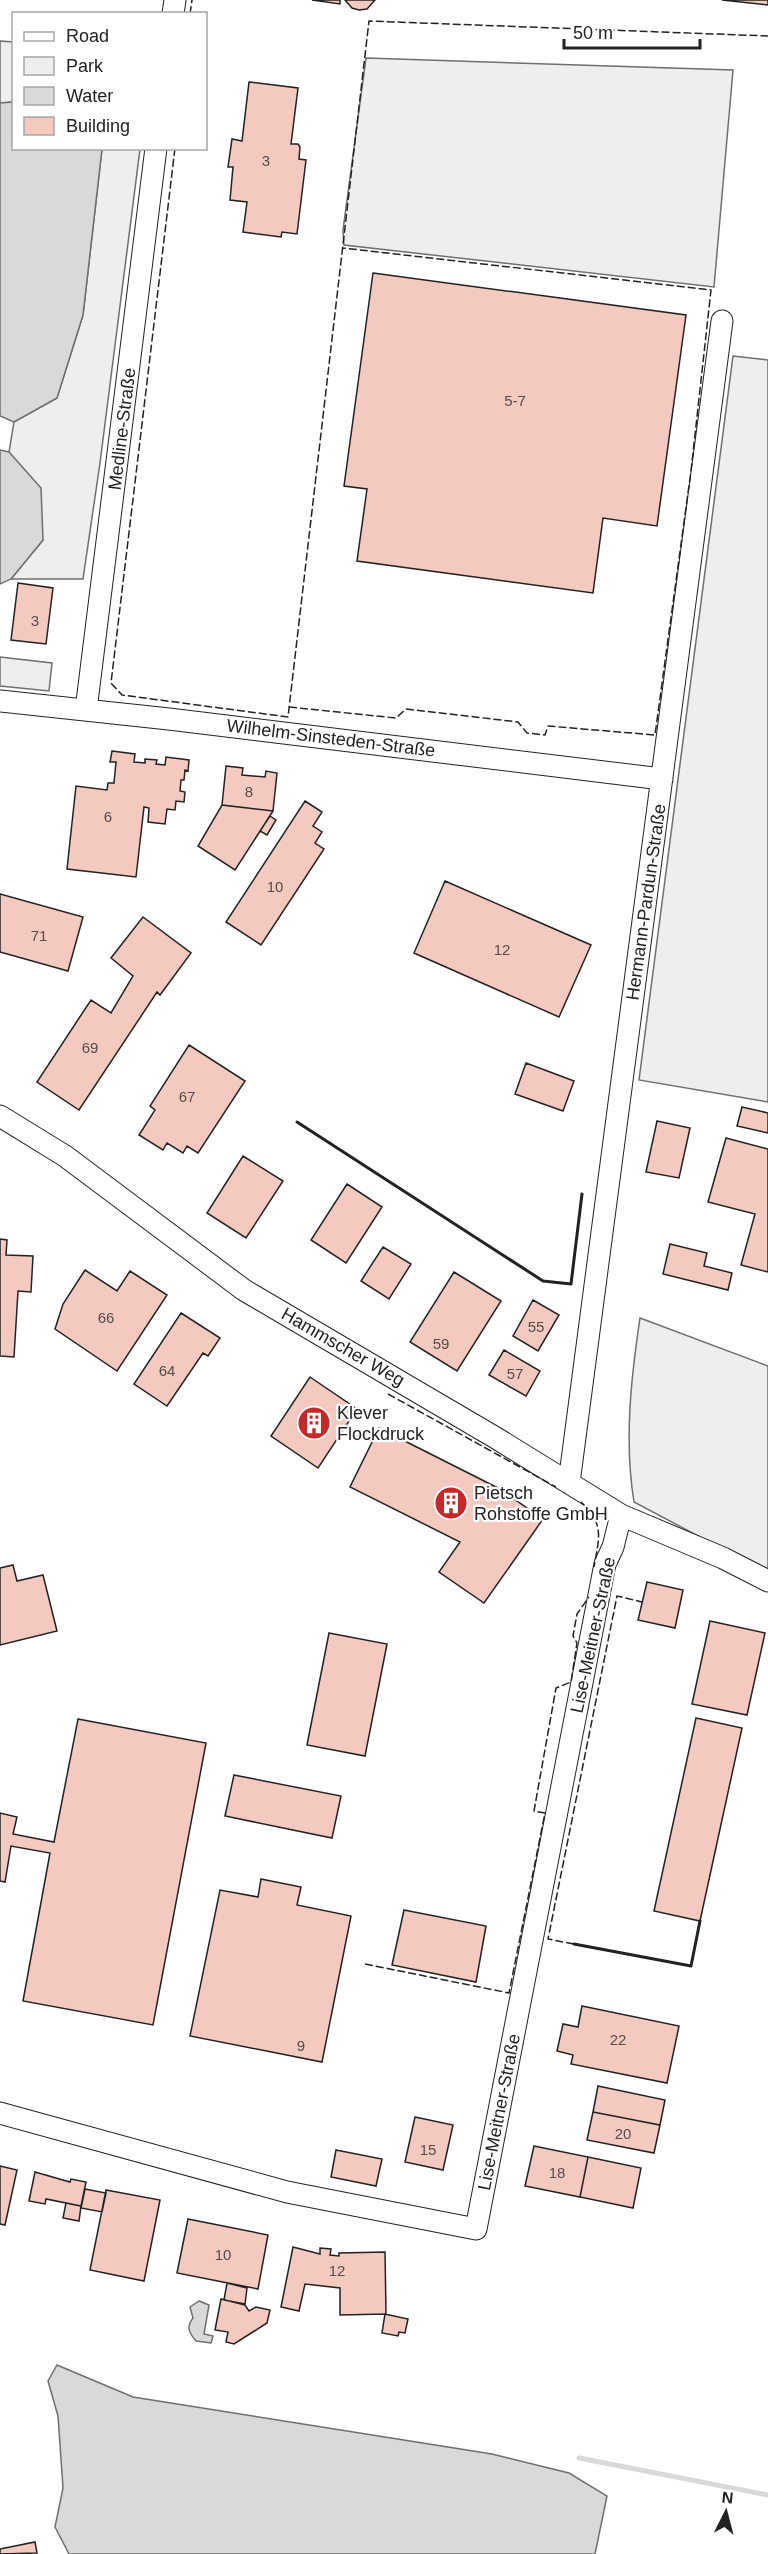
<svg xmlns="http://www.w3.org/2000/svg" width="768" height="2554" viewBox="0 0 768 2554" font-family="Arial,sans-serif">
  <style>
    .green { fill: #eee; stroke: #6f6f6f; stroke-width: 1.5 }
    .water { fill: #d9d9d9; stroke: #6f6f6f; stroke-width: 1.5 }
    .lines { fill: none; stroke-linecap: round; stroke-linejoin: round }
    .stream { stroke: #d9d9d9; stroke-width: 5 }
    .building { fill: #f3c9c0; stroke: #222; stroke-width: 1.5 }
    .minor-casing { stroke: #222; stroke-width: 23 }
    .minor { stroke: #fff; stroke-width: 21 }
    .fence { stroke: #222; stroke-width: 1.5; stroke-dasharray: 8 3; stroke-linecap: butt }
    .wall { stroke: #222; stroke-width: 3 }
    .labels { text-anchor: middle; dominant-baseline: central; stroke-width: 4.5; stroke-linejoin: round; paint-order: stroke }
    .number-label { font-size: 15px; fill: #564c4a }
    .street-label { font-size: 18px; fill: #222; stroke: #fff }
    .poi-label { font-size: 18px; fill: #222; stroke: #fff; text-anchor: start }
  </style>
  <rect width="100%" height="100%" fill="#fff"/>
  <!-- green -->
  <path class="green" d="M0 41 13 42V102L0 103Z
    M366 58 733 70 714 287 344 245 343 230Z
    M102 149H140L100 463 83 579H11L43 540 9 452 14 422 57 398 83 315Z
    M733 356 768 360V1102L639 1080Z
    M0 657 52 663 49 691 0 686Z
    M640 1318 768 1366V1573L634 1502C624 1441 631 1378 640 1318Z"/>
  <!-- water -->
  <path class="water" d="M13 102 14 148 102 149 83 315 57 398 14 422 0 416V103Z
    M0 450 9 452 41 488 43 540 11 579 0 584Z
    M199 2301 209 2305 204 2334 213 2336 211 2343 196 2341C189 2333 186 2327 193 2318L190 2307Z
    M57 2365 133 2397 492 2454 569 2473 607 2496 595 2554H69L55 2527 63 2488 58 2416 48 2381Z"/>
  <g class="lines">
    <!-- stream -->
    <path class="stream" d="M579 2458 768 2495"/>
  </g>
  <!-- building -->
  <path class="building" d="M312 0H340V4Z
    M345 0H375L367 9 359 10 352 8Z
    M722 0H768V5Z
    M249 82 298 88 291 144H298L300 147 299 159 306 160 297 234 282 232 281 237 243 232 247 202 230 200 233 167H228L232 139 242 141Z
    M373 273 686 315 657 526 603 518 593 593 357 561 367 489 344 486Z
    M18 583 53 588 46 644 11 640Z
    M112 751 135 754 134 762 145 763V759L157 760 156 764 165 765 166 757 189 760 188 771 185 770 184 780H181L180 791 185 792 184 802 176 801 175 810 167 809 165 824 148 822 149 808 144 807 136 877 67 869 76 786 107 790 108 783H114L116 762H110Z
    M226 766 243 768 242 775 265 777 266 771 277 773 273 811 222 805Z
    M305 801 322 812 313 826 322 832 315 843 324 849 261 945 226 922Z
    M222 805 273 811 235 870 198 846Z
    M270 816 276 820 267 835 260 831Z
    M445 881 591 945 559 1017 414 953Z
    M0 894 83 917 68 971 0 952Z
    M143 917 191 953 160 995 157 992 79 1110 37 1082 91 1000 111 1013 133 976 111 958Z
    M189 1045 245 1081 198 1153 187 1146 183 1153 167 1143 163 1150 139 1135 155 1110 150 1106Z
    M526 1063 574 1081 563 1111 515 1094Z
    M742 1107 768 1113V1133L737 1126Z
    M657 1121 690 1128 679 1178 646 1172Z
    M726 1138 768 1149V1272L741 1265 755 1214 708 1202Z
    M243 1156 283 1181 246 1238 207 1213Z
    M347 1184 382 1207 346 1263 311 1240Z
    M0 1239 7 1240 6 1255 33 1256 31 1292 18 1291 14 1357 0 1356Z
    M670 1244 707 1253 704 1266 732 1273 728 1290 663 1274Z
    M383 1247 411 1264 389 1299 361 1281Z
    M85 1270 117 1291 130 1271 167 1295 117 1371 55 1329 63 1304Z
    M454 1272 501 1301 457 1371 410 1342Z
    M533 1300 559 1315 538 1351 513 1336Z
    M181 1313 220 1338 208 1356 203 1353 167 1406 134 1384Z
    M504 1350 540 1371 526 1396 489 1375Z
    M310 1377 357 1409 318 1468 271 1436Z
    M379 1428 498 1488 543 1519 484 1603 439 1572 460 1542 350 1487Z
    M13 1565 17 1581 43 1575 57 1631 0 1645V1568Z
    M647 1582 683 1590 675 1628 638 1620Z
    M710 1621 765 1633 747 1715 692 1704Z
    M329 1633 387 1644 365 1756 307 1745Z
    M696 1718 742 1728 700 1921 654 1911Z
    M78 1719 206 1743 153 2025 23 2001 50 1853 11 1846 5 1882 0 1881V1813L17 1817 13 1834 54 1842Z
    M234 1775 341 1796 332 1838 225 1816Z
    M261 1879 301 1887 297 1905 351 1916 322 2062 190 2036 220 1890 258 1897Z
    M404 1910 486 1926 476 1982 392 1965Z
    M582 2006 679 2026 667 2083 571 2064 573 2055 557 2051 563 2024 578 2027Z
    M598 2086 665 2100 660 2125 593 2112Z
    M593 2112 660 2125 654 2153 587 2140Z
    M415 2117 453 2125 443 2170 405 2162Z
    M534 2146 588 2157 580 2197 525 2186Z
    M336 2150 382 2159 376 2186 331 2177Z
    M588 2157 641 2168 633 2208 580 2197Z
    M0 2166 17 2170 5 2225 0 2224Z
    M35 2172 70 2182 71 2179 86 2182 81 2206 46 2199 45 2204 29 2201Z
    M85 2189 106 2193 102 2212 81 2208Z
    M106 2190 160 2200 144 2281 90 2270Z
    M66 2203 81 2206 79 2221 63 2218Z
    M188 2219 268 2235 258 2289 177 2273Z
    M293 2247 320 2254V2248L331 2249 330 2255 339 2256V2253L385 2252 386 2314 340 2315V2288L305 2284 299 2311 281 2307Z
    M227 2283 247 2288 245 2304 224 2300Z
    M221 2299 245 2305 249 2311 256 2307 270 2310 267 2323 234 2344 226 2342 228 2332 215 2330Z
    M385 2314 408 2319 405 2333 399 2332 398 2336 382 2333Z
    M35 2542 37 2553 0 2554V2549Z"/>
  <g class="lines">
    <defs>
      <path id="minor" d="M173 14 175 0
        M0 701 169 719 662 779
        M86 710 156 148
        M0 1116 65 1156 244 1290 496 1438 621 1515 723 1558 768 1581
        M569 1483 722 321
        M0 2113 287 2192 476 2229 605 1564 613 1547 621 1515"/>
    </defs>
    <!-- minor casing -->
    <use href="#minor" class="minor-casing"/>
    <!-- minor -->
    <use href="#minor" class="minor"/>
    <!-- fence -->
    <path class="fence" d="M190 14 192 0
      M175 148 111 683 122 695 288 717 369 21 768 36
      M289 707 396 718 406 709 518 722 527 733 545 735 548 726 655 735 691 471 711 290 343 248
      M388 1394 556 1487
      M581 1502C605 1524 599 1538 594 1567
      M574 1944 548 1939 617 1596 642 1602
      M365 1964 509 1993 545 1813 534 1811 556 1688 571 1682 577 1643 573 1636 577 1614 589 1597"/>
    <!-- wall -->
    <path class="wall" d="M297 1122 543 1281 571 1284 582 1194
      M574 1944 691 1966 700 1921"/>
  </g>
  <!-- icons -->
  <defs>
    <symbol id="building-disc" viewBox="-11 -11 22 22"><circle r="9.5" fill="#c62828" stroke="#fff"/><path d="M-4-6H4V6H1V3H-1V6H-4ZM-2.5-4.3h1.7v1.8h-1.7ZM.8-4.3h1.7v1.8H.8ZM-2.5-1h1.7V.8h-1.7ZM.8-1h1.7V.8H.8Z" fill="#fff"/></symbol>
  </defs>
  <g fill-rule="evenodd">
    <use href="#building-disc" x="295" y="1404" width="38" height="38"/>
    <use href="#building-disc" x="432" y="1484" width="38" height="38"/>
  </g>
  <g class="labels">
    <!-- number labels -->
    <g class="number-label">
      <text x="266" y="160">3</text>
      <text x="515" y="400">5-7</text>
      <text x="35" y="620">3</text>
      <text x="249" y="791">8</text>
      <text x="108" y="816">6</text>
      <text x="275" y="886">10</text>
      <text x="39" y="935">71</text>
      <text x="502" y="949">12</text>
      <text x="90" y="1047">69</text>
      <text x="187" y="1096">67</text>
      <text x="106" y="1317">66</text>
      <text x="536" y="1326">55</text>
      <text x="441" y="1343">59</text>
      <text x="167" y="1370">64</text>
      <text x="515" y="1373">57</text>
      <text x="618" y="2039">22</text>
      <text x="301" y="2045">9</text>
      <text x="623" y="2133">20</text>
      <text x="428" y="2149">15</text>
      <text x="557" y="2172">18</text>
      <text x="223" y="2254">10</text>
      <text x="337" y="2270">12</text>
    </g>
    <!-- street labels -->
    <g class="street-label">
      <text transform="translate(122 429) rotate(-83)">Medline-Straße</text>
      <text transform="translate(331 738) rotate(7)">Wilhelm-Sinsteden-Straße</text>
      <text transform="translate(646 902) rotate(-82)">Hermann-Pardun-Straße</text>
      <text transform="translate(343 1347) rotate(30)">Hammscher Weg</text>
      <text transform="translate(593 1635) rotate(-78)">Lise-Meitner-Straße</text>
      <text transform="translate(499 2112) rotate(-79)">Lise-Meitner-Straße</text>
    </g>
    <!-- poi labels -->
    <g class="poi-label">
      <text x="337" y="1413">Klever<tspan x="337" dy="21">Flockdruck</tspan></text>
      <text x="474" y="1493">Pietsch<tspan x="474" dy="21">Rohstoffe GmbH</tspan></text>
    </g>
  </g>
  <!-- legend -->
  <rect x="12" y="12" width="195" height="138" fill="#ffffff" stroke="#a7a7a7" stroke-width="1.5"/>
  <rect x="24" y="32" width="30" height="9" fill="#ffffff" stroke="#a7a7a7" stroke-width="1.5"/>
  <text x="66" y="42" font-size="18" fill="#222222">Road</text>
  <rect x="24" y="57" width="30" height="18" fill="#eeeeee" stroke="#a7a7a7" stroke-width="1.5"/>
  <text x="66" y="72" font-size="18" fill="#222222">Park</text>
  <rect x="24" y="87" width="30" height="18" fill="#d9d9d9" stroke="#a7a7a7" stroke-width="1.5"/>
  <text x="66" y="102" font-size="18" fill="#222222">Water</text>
  <rect x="24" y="117" width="30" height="18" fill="#f3c9c0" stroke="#a7a7a7" stroke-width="1.5"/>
  <text x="66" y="132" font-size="18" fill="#222222">Building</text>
  <!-- north arrow -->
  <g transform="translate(726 2512) rotate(6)" stroke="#ffffff" stroke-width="4.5" paint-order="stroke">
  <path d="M0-4.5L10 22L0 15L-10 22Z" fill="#222222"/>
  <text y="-9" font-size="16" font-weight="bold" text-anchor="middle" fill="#222222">N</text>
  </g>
  <!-- scale -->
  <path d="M564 39v9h136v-9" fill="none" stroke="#222222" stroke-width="3"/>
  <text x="573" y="39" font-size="18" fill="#222222" stroke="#ffffff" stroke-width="4.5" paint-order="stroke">50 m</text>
</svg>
